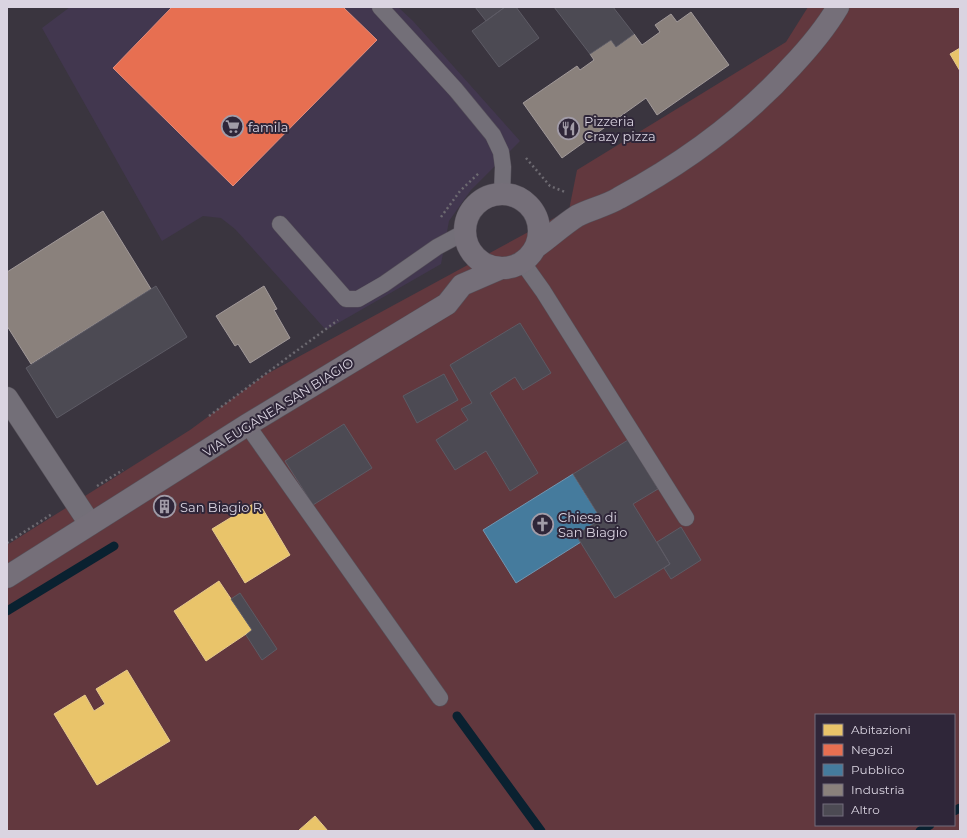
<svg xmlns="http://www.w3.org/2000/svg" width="967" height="838" viewBox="0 0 967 838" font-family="Montserrat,sans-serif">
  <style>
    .built { fill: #42374f }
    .green { fill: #62383e; fill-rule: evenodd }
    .homes { fill: #e9c46a; stroke: #e4c98e }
    .shops { fill: #e76f51; stroke: #e38d7c }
    .public { fill: #457b9d; stroke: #7296b1 }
    .industry { fill: #8a817c; stroke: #a29a9a }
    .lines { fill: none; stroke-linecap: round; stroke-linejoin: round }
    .stream { stroke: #0a2130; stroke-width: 9 }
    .building { fill: #4c4a53; stroke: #5d5b65 }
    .lane-casing { stroke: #56515a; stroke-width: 17 }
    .street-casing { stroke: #56515a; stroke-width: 23 }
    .secondary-casing { stroke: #56515a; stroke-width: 23 }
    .path { stroke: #6d6a71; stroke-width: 2.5; stroke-dasharray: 2 3; stroke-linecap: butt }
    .lane { stroke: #736f78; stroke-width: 16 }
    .street { stroke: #736f78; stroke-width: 22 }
    .secondary { stroke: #756f79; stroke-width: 22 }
    .labels { text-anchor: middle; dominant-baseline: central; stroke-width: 4; stroke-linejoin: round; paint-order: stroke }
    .poi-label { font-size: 13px; fill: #dad4e1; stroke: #2f2639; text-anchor: start }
    .street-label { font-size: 13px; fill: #dad4e1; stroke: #2f2639 }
  </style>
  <rect width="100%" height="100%" fill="#3a353f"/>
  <!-- built -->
  <path class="built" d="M70 7H398L413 21 520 141 471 190 449 221 441 264 326 330 235 229 221 218 203 216 162 241 42 28Z"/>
  <!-- green -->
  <path class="green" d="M808 7H960V831H7V545L190 430 265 375 569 210 577 170 786 42ZM816 715H954V825H816Z"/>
  <!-- homes -->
  <path class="homes" d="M960 48V71L950 54Z
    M258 501 290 555 245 583 212 529Z
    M219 581 252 630 206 661 174 611Z
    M127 670 170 741 97 785 54 714 85 695 94 711 105 704 96 689Z
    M315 816 328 831H298Z"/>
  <!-- shops -->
  <path class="shops" d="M172 7H343L377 40 233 186 113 68Z"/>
  <!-- public -->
  <path class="public" d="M573 474 601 519 576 535 581 542 516 583 483 530Z"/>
  <!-- industry -->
  <path class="industry" d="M691 12 729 65 657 115 646 98 562 158 523 103 577 66 580 70 594 60 590 54 611 40 616 47 634 34 642 45 660 32 655 25 671 14 677 22Z
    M103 211 151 289 31 364 7 326V272Z
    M264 286 277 309 274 310 290 338 250 363 238 344 235 346 216 316Z"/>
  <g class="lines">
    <!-- stream -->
    <path class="stream" d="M7 611 114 546
      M457 716 541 831
      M954 811 960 808
      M920 831 930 825"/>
  </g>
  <!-- building -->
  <path class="building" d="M475 7H505L486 21Z
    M505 7H516L539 38 499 67 472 31Z
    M554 7H613L634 34 616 47 611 40 590 54Z
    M156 286 187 337 57 418 26 368Z
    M520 323 551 373 523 390 515 377 490 393 538 473 510 491 486 451 455 470 436 440 468 420 461 409 472 403 450 365Z
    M444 374 458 400 417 423 403 396Z
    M344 424 372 468 313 505 285 461Z
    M628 440 658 489 633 504 670 564 615 598 576 535 601 519 573 474Z
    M172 497 177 505 158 517 153 510Z
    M681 527 701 560 671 579 664 568 670 564 657 542Z
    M240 593 277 649 262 660 246 635 252 630 231 599Z"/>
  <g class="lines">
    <defs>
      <path id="lane" d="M380 7 456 90 493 135 501 152 503 167 502 194
        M280 224 346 299H358L384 284 437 247 465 232
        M523 263 543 291 686 518
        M247 425 440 698"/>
      <path id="street" d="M7 398 90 524"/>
      <path id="secondary" d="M465 231a37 37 0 1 1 74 0a37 37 0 1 1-74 0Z
        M536 247C550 237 563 225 577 216 590 209 606 206 619 198 684 163 742 121 791 67 809 48 825 29 838 7
        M7 577 247 425 447 304 462 285 499 269"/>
    </defs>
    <!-- lane casing -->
    <use href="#lane" class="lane-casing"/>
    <!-- street casing -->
    <use href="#street" class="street-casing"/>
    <!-- secondary casing -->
    <use href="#secondary" class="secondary-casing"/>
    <!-- path -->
    <path class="path" d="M526 158 550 186 565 192
      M441 217 460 191 479 173
      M209 416 338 320
      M97 486 123 470
      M7 543 52 514"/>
    <!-- lane -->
    <use href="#lane" class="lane"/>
    <!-- street -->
    <use href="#street" class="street"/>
    <!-- secondary -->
    <use href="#secondary" class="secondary"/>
  </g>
  <!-- icons -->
  <defs>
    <symbol id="supermarket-ring" viewBox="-11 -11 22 22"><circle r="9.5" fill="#2f2639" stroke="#a29ca8" stroke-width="1.5"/><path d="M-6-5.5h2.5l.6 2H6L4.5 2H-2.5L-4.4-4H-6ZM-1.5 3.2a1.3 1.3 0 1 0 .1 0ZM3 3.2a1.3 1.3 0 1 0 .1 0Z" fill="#a29ca8"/></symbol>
    <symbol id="restaurant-ring" viewBox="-11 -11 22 22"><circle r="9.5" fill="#2f2639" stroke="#a29ca8" stroke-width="1.5"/><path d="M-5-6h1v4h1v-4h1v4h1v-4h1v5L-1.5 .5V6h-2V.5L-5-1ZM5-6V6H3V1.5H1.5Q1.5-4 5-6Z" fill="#a29ca8"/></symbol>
    <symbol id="building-ring" viewBox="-11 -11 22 22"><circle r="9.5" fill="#2f2639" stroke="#a29ca8" stroke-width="1.5"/><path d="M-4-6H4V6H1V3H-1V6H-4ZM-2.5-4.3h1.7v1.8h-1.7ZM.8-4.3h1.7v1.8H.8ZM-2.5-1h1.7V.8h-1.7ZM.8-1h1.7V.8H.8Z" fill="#a29ca8"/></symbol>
    <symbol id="church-ring" viewBox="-11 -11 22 22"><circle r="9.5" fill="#2f2639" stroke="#a29ca8" stroke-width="1.5"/><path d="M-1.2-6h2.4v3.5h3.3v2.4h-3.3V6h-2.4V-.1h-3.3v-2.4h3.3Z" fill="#a29ca8"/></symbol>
  </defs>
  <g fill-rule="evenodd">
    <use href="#supermarket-ring" x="220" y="114" width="25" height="25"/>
    <use href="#restaurant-ring" x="556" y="116" width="25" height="25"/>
    <use href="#building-ring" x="152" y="494" width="25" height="25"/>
    <use href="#church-ring" x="530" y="512" width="25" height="25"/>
  </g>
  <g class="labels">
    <!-- poi labels -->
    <g class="poi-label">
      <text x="584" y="121">Pizzeria<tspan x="584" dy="15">Crazy pizza</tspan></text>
      <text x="248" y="127">famila</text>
      <text x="180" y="507">San Biagio R</text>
      <text x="558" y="517">Chiesa di<tspan x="558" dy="15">San Biagio</tspan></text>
    </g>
    <!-- street labels -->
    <g class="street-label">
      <text transform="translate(278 407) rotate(-32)">VIA EUGANEA SAN BIAGIO</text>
    </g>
  </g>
  <!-- border -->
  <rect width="967" height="838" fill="none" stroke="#dad4e1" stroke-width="16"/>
  <!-- legend -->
  <rect x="815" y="714" width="140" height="112" fill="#2f2639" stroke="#736c7c"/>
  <rect x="823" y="724" width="20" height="12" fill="#e9c46a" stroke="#736c7c"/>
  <text x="851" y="734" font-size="12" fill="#dad4e1">Abitazioni</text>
  <rect x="823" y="744" width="20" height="12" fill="#e76f51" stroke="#736c7c"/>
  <text x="851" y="754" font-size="12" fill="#dad4e1">Negozi</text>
  <rect x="823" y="764" width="20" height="12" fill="#457b9d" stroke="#736c7c"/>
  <text x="851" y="774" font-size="12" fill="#dad4e1">Pubblico</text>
  <rect x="823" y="784" width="20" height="12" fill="#8a817c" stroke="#736c7c"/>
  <text x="851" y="794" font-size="12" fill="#dad4e1">Industria</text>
  <rect x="823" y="804" width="20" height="12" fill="#4c4a53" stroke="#736c7c"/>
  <text x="851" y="814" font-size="12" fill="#dad4e1">Altro</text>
</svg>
